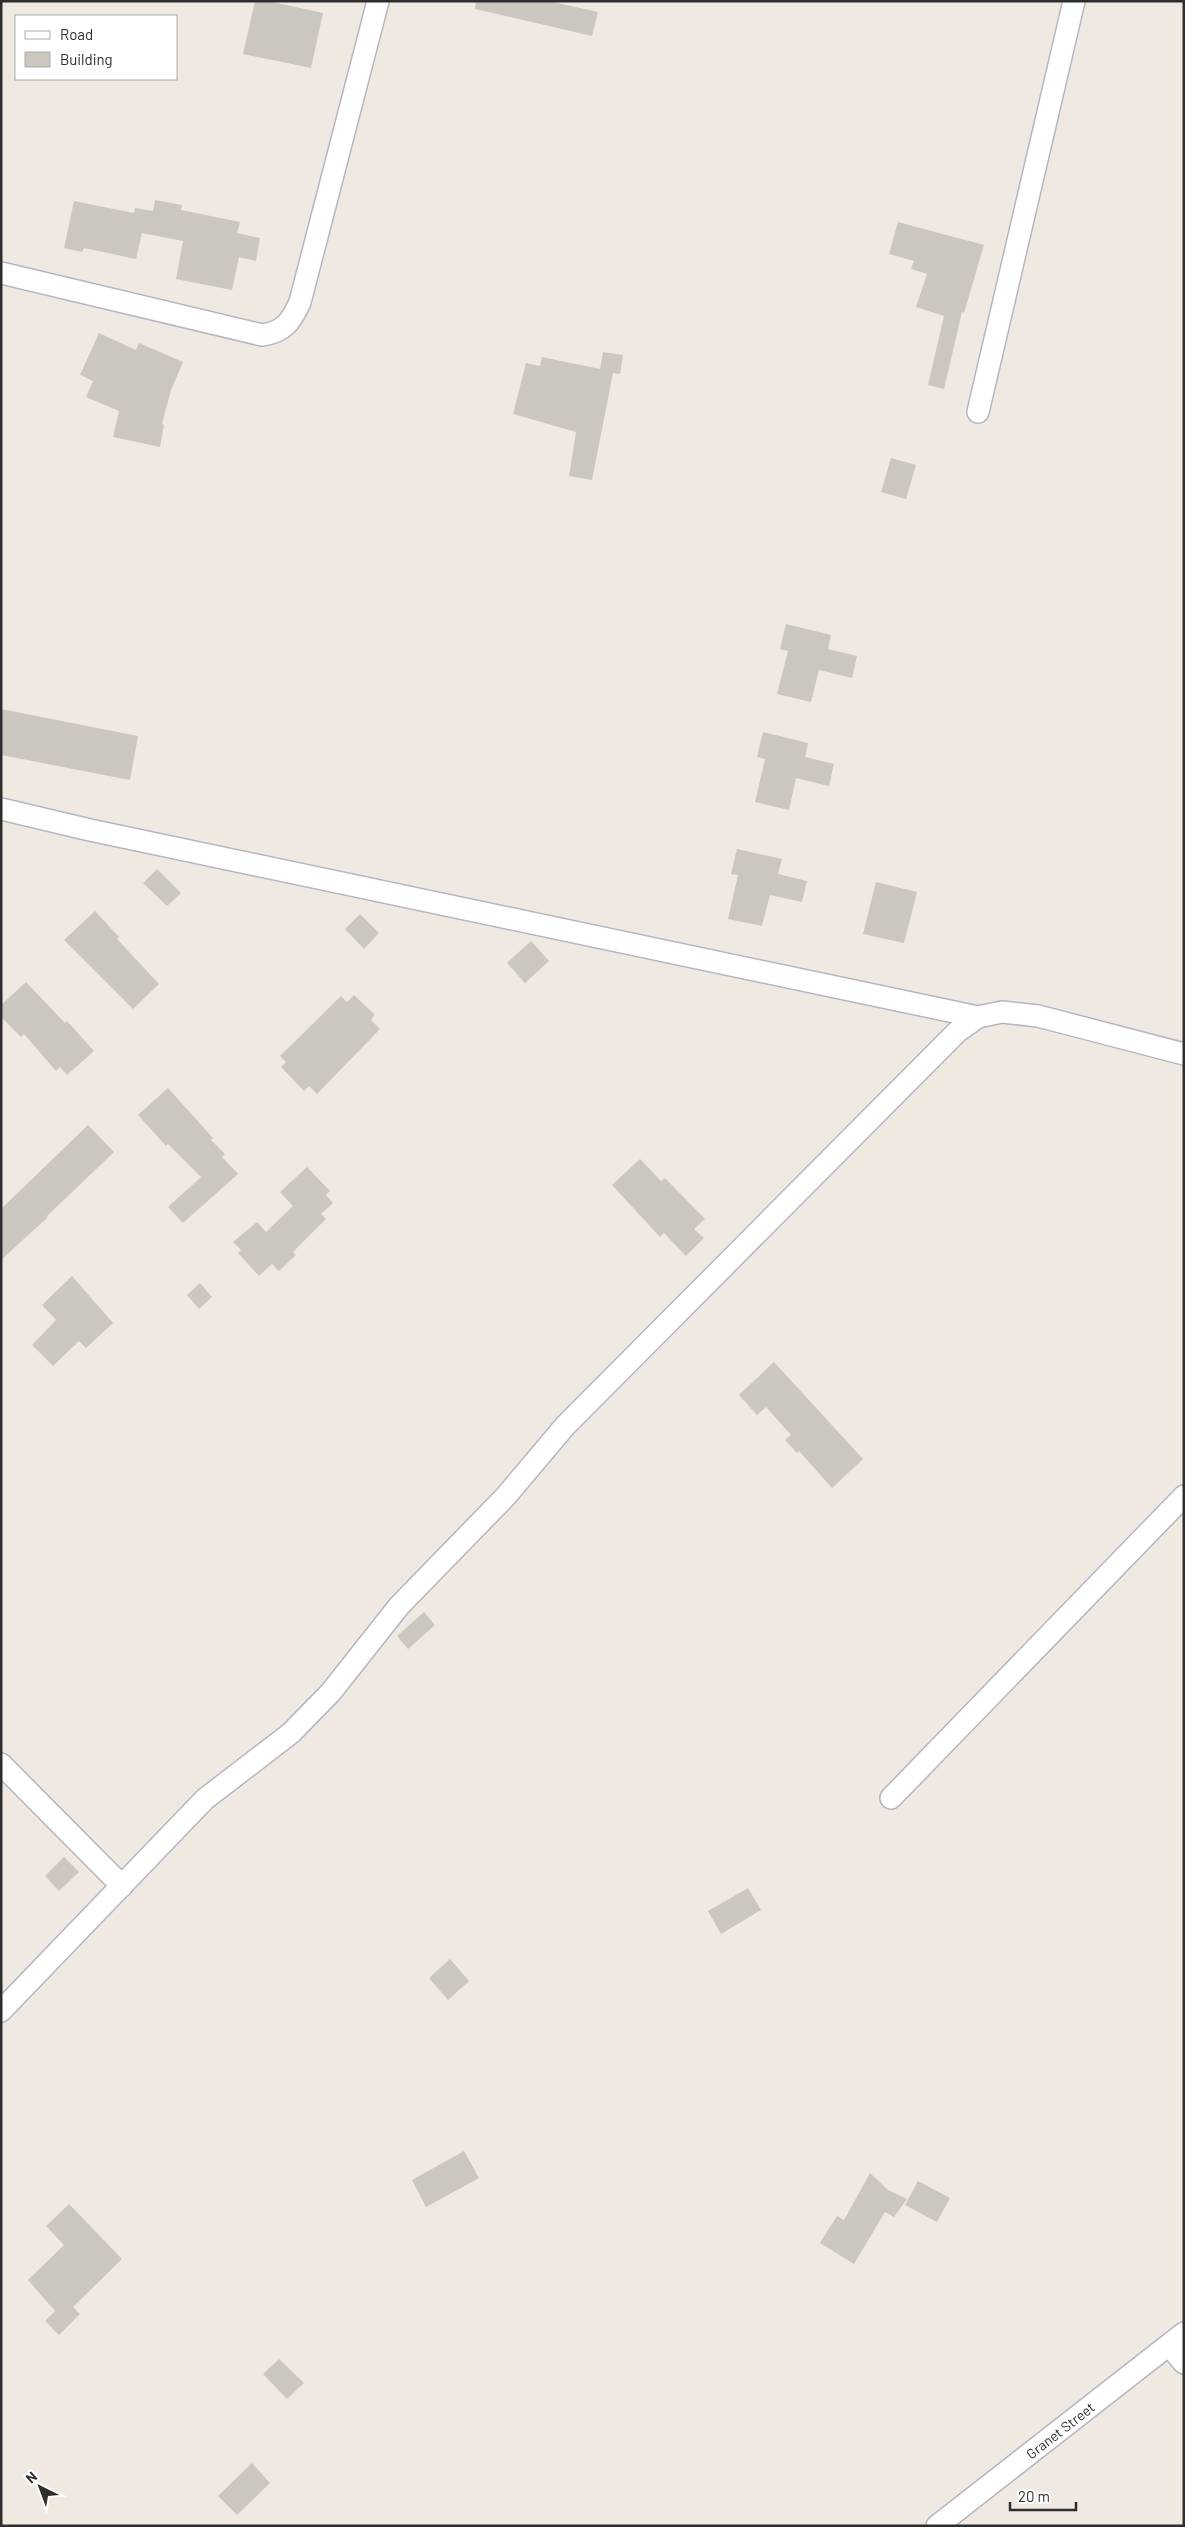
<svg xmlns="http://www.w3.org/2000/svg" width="1185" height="2527" viewBox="0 0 1185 2527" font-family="Barlow,sans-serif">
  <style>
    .building { fill: #cbc7bf }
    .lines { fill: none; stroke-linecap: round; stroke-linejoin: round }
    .minor-casing { stroke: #b4b7c1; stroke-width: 24 }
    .minor { stroke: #fff; stroke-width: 21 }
    .labels { text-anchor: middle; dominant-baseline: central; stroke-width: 4; stroke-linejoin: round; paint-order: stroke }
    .street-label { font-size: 14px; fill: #2e2e2e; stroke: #fff }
  </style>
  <rect width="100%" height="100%" fill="#efe9e1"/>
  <!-- building -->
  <path class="building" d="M255 1H267L323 13 311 68 243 54Z
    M476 1H548L598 12 592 36 475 9Z
    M155 200 182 205 181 210 240 222 237 233 260 238 256 261 239 257 232 290 176 279 183 241 142 233 136 259 84 248 82 252 64 248 74 201 134 213 135 208 153 211Z
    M898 222 984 245 964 313 962 312 944 389 928 385 944 316 916 307 927 274 911 269 914 261 889 254Z
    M99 333 136 350 139 343 183 362 171 390 162 424 164 425 160 447 113 437 119 411 86 397 93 381 80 375Z
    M603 352 623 355 620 374 613 373 592 480 569 476 576 432 513 414 526 363 540 366 542 357 600 369Z
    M891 458 916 465 906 499 881 492Z
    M786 624 831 635 828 649 857 656 852 678 819 670 811 702 777 694 788 651 780 649Z
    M1 709 138 736 130 780 1 755Z
    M763 732 808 743 805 757 834 764 829 786 796 778 789 810 755 802 765 759 757 757Z
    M737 849 782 859 778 874 807 881 802 902 770 895 762 926 728 919 738 875 731 874Z
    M157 869 181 893 167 906 143 883Z
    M876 882 917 892 904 943 863 934Z
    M95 911 119 937 117 939 159 984 133 1009 64 940Z
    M360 914 379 933 364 949 345 929Z
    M531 941 549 961 525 983 507 963Z
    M26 982 65 1023 67 1021 94 1051 67 1075 60 1067 56 1071 24 1034 21 1037 1 1017V1005Z
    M354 995 375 1015 371 1020 380 1029 317 1094 309 1086 304 1091 281 1067 286 1062 280 1056 341 996 347 1002Z
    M168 1088 213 1138 211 1140 225 1154 222 1157 238 1174 183 1223 168 1207 201 1177 168 1144 166 1146 138 1115Z
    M88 1125 114 1152 47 1216 48 1217 1 1260V1209Z
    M640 1159 661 1181 665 1178 705 1219 694 1229 704 1238 686 1256 664 1233 660 1237 612 1185Z
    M307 1167 330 1191 326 1195 333 1203 321 1214 326 1219 293 1252 296 1255 279 1271 272 1264 259 1276 238 1253 241 1250 233 1242 257 1222 266 1232 293 1206 280 1192Z
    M72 1276 113 1323 86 1348 79 1341 53 1366 32 1345 56 1320 42 1305Z
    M200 1283 212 1297 199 1309 187 1295Z
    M774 1362 863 1459 832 1488 799 1451 797 1453 785 1440 791 1435 766 1407 757 1415 739 1395Z
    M424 1612 435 1625 408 1649 397 1636Z
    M64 1857 79 1872 59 1891 45 1876Z
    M748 1888 761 1910 721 1934 708 1911Z
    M450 1959 469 1981 448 2000 429 1978Z
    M464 2151 479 2178 426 2207 412 2180Z
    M870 2173 888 2190 907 2199 894 2217 885 2212 854 2264 820 2243 837 2216 844 2220Z
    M918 2181 950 2198 937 2222 905 2205Z
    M69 2204 122 2259 73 2307 80 2314 59 2335 45 2321 55 2311 28 2280 64 2245 46 2226Z
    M279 2359 304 2383 287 2399 263 2374Z
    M252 2463 270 2483 237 2515 218 2496Z"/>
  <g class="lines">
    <defs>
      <g id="minor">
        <path d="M1 273 262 335C284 332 291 322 300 302L378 1"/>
        <path d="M978 412 1074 1"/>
        <path d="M1 809 90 830 978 1017"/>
        <path d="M1 1764 122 1886"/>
        <path d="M891 1798 1184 1496"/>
        <path d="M1 2011 205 1799 291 1733 331 1692 399 1606 506 1496 565 1426 957 1032 978 1017 1002 1012 1038 1016 1184 1054"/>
        <path d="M1169 2345 1184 2363"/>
        <path id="s1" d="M937 2526 1184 2333"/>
      </g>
    </defs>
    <!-- minor casing -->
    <use href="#minor" class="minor-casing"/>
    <!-- minor -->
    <use href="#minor" class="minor"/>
  </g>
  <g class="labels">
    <!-- street labels -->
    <g class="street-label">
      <text stroke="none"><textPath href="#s1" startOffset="156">Granet Street</textPath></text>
    </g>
  </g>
  <!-- border -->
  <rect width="1185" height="2527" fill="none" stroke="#2e2e2e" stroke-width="5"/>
  <!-- legend -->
  <rect x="15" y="15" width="162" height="65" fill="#ffffff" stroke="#ababab"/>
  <rect x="25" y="31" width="25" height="8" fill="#ffffff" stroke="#ababab"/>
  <text x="60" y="40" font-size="15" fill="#2e2e2e">Road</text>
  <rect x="25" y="52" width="25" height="15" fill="#cbc7bf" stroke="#ababab"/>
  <text x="60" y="65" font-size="15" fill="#2e2e2e">Building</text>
  <!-- north arrow -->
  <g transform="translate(40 2487) rotate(318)" stroke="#ffffff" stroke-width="4" paint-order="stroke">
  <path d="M0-4L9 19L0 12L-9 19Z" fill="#2e2e2e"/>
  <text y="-8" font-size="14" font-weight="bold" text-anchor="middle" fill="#2e2e2e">N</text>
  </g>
  <!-- scale -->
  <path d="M1010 2502v8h66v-8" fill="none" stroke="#2e2e2e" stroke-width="2.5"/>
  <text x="1018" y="2502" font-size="15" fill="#2e2e2e" stroke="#ffffff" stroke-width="4" paint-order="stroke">20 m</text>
</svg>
